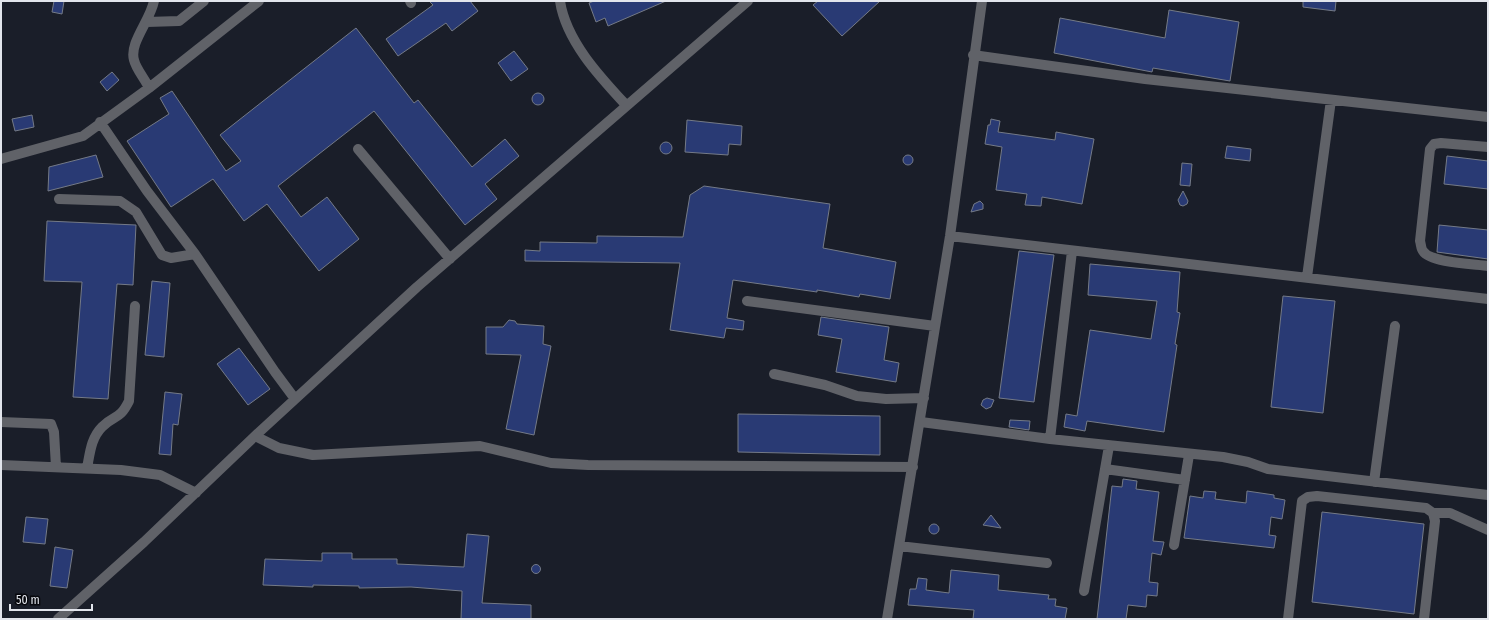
<svg xmlns="http://www.w3.org/2000/svg" width="1489" height="620" viewBox="0 0 1489 620" font-family="'Fira Sans Condensed',sans-serif">
  <style>
    .building { fill: #293a74; stroke: #747a87 }
    .lines { fill: none; stroke-linecap: round; stroke-linejoin: round }
    .minor { stroke: #606268; stroke-width: 10 }
  </style>
  <rect width="100%" height="100%" fill="#1a1e29"/>
  <!-- building -->
  <path class="building" d="M54 1H64L62 14 52 12Z
    M429 1H470L478 11 452 31 446 23 398 56 386 39 433 5Z
    M594 1H666L608 26 605 18 596 22 589 3Z
    M818 1H880L842 36 813 5Z
    M1303 1H1336L1335 11 1303 7Z
    M1169 10 1239 22 1230 81 1153 68 1152 72 1054 53 1060 18 1165 38Z
    M356 28 414 103 418 100 472 167 505 139 519 156 485 184 497 199 465 225 374 111 278 186 301 217 327 197 359 239 319 271 267 204 244 221 213 179 171 207 127 141 169 114 160 98 172 91 226 171 241 161 220 135Z
    M514 51 528 69 511 81 498 63Z
    M112 72 119 80 107 91 100 82Z
    M532 99a6 6 0 1 1 12 0a6 6 0 1 1-12 0Z
    M32 115 34 127 15 131 12 119Z
    M991 119 1000 121 998 132 1055 140 1056 132 1094 139 1082 204 1042 197 1041 206 1025 205 1027 194 996 190 1002 147 985 144 988 125H990Z
    M687 120 742 126 741 145 729 144 728 155 685 152Z
    M660 148a6 6 0 1 1 12 0a6 6 0 1 1-12 0Z
    M1227 146 1251 149 1250 161 1225 158Z
    M96 155 103 177 48 191 49 167Z
    M903 160a5 5 0 1 1 10 0a5 5 0 1 1-10 0Z
    M1447 156 1488 161V189L1444 184Z
    M1182 163 1192 164 1190 186 1180 185Z
    M704 186 830 204 823 248 896 262 890 299 860 294 859 297 817 290V292L733 280 727 318 744 321 743 330 726 328 724 338 670 330 680 263 525 261V250L540 251V242L597 243V236L683 237 690 195Z
    M1183 191 1188 201 1187 204 1183 206 1180 205 1178 200Z
    M980 201 983 204V209L971 212 974 204Z
    M47 221 136 225 133 285 117 284 108 399 73 397 82 282 44 281Z
    M1439 225 1488 230V259L1437 252Z
    M1019 251 1054 255 1034 402 999 398Z
    M1090 264 1180 272 1177 312 1180 313 1175 344 1177 345 1164 432 1087 421 1085 431 1064 427 1066 414 1077 416 1090 330 1151 339 1157 301 1088 295Z
    M152 281 170 283 164 357 145 355Z
    M1283 296 1335 301 1323 413 1271 407Z
    M821 317 889 327 884 360 899 363 896 382 836 372 842 339 818 335Z
    M509 320 515 321 517 324 544 326 543 344 551 346 534 435 506 429 521 355 486 354V327H503Z
    M239 348 270 389 248 405 217 364Z
    M165 392 182 394 178 425 173 424 171 455 159 454Z
    M987 398 994 400 991 407 986 409 981 405 983 400Z
    M738 414 880 416V455L738 452Z
    M1010 420 1030 421 1029 430 1009 427Z
    M1123 479 1137 481 1136 489 1159 492 1153 541 1164 542 1161 555 1152 553 1149 582 1158 583 1157 596 1147 595 1146 607 1128 605 1126 619H1097L1112 486 1122 487Z
    M1204 491 1216 492 1215 499 1246 503 1247 491 1274 495V498L1285 500 1282 519 1271 517 1269 535 1276 536 1274 548 1184 538 1190 496 1203 498Z
    M1322 512 1424 524 1414 614 1312 602Z
    M991 515 1001 528 983 525Z
    M26 517 48 519 45 544 23 542Z
    M929 529a5 5 0 1 1 10 0a5 5 0 1 1-10 0Z
    M467 534 489 536 482 603 531 605V619H461L462 591 411 587 359 588V586L313 585V587L263 585 265 559 322 561V553H352V559H397V564L464 567Z
    M55 547 73 550 67 588 50 586Z
    M531.5 569a4.5 4.5 0 1 1 9 0a4.5 4.5 0 1 1-9 0Z
    M951 570 999 575 998 590 1049 595 1048 599H1056L1055 606 1067 608 1065 619H973L974 610 908 605 910 589H916L918 578 927 579 926 590 949 593Z"/>
  <g class="lines">
    <!-- minor -->
    <path class="minor" d="M410 1 411 3
      M560 1C566 41 600 77 626 105
      M147 22 179 21 204 1
      M973 55 1145 79 1488 117
      M149 88C145 79 136 69 134 60 129 43 150 21 154 1
      M100 122 147 191 195 254 275 372 295 399
      M1488 147 1441 143 1434 144 1430 149 1420 241C1421 244 1421 249 1423 251 1430 263 1474 264 1488 266
      M358 149 450 259
      M1 159 83 136 149 88 259 1
      M59 199 120 201 136 212 162 255 171 258 195 254
      M950 236 1488 299
      M1307 277 1331 100
      M747 301 935 326
      M774 374 825 385 857 396 886 399 924 398
      M1 422 51 424 54 432 56 467
      M921 422 1050 439 1223 457 1248 462 1268 469 1488 495
      M255 436 279 448 313 455 480 446 551 463 588 465 913 467
      M1050 439 1072 251
      M1109 446 1105 469 1185 480
      M1 465 121 470 160 475 196 493
      M87 468C90 453 91 438 102 427 115 414 119 421 129 401L135 306
      M1374 482 1395 326
      M1433 513H1450L1488 530
      M1174 545 1189 455
      M899 546 1047 563
      M1084 591 1105 469
      M58 619 144 542 255 436 417 287 748 1
      M887 619 950 236 982 1
      M1288 619 1302 501 1308 497 1317 496 1426 508 1433 513 1435 521 1424 619"/>
  </g>
  <!-- border -->
  <rect width="1489" height="620" fill="none" stroke="#e2e5ec" stroke-width="4"/>
  <!-- scale -->
  <path d="M10 604v6h82v-6" fill="none" stroke="#e2e5ec" stroke-width="2"/>
  <text x="16" y="604" font-size="12" fill="#e2e5ec" stroke="#07080d" stroke-width="3" paint-order="stroke">50 m</text>
</svg>
